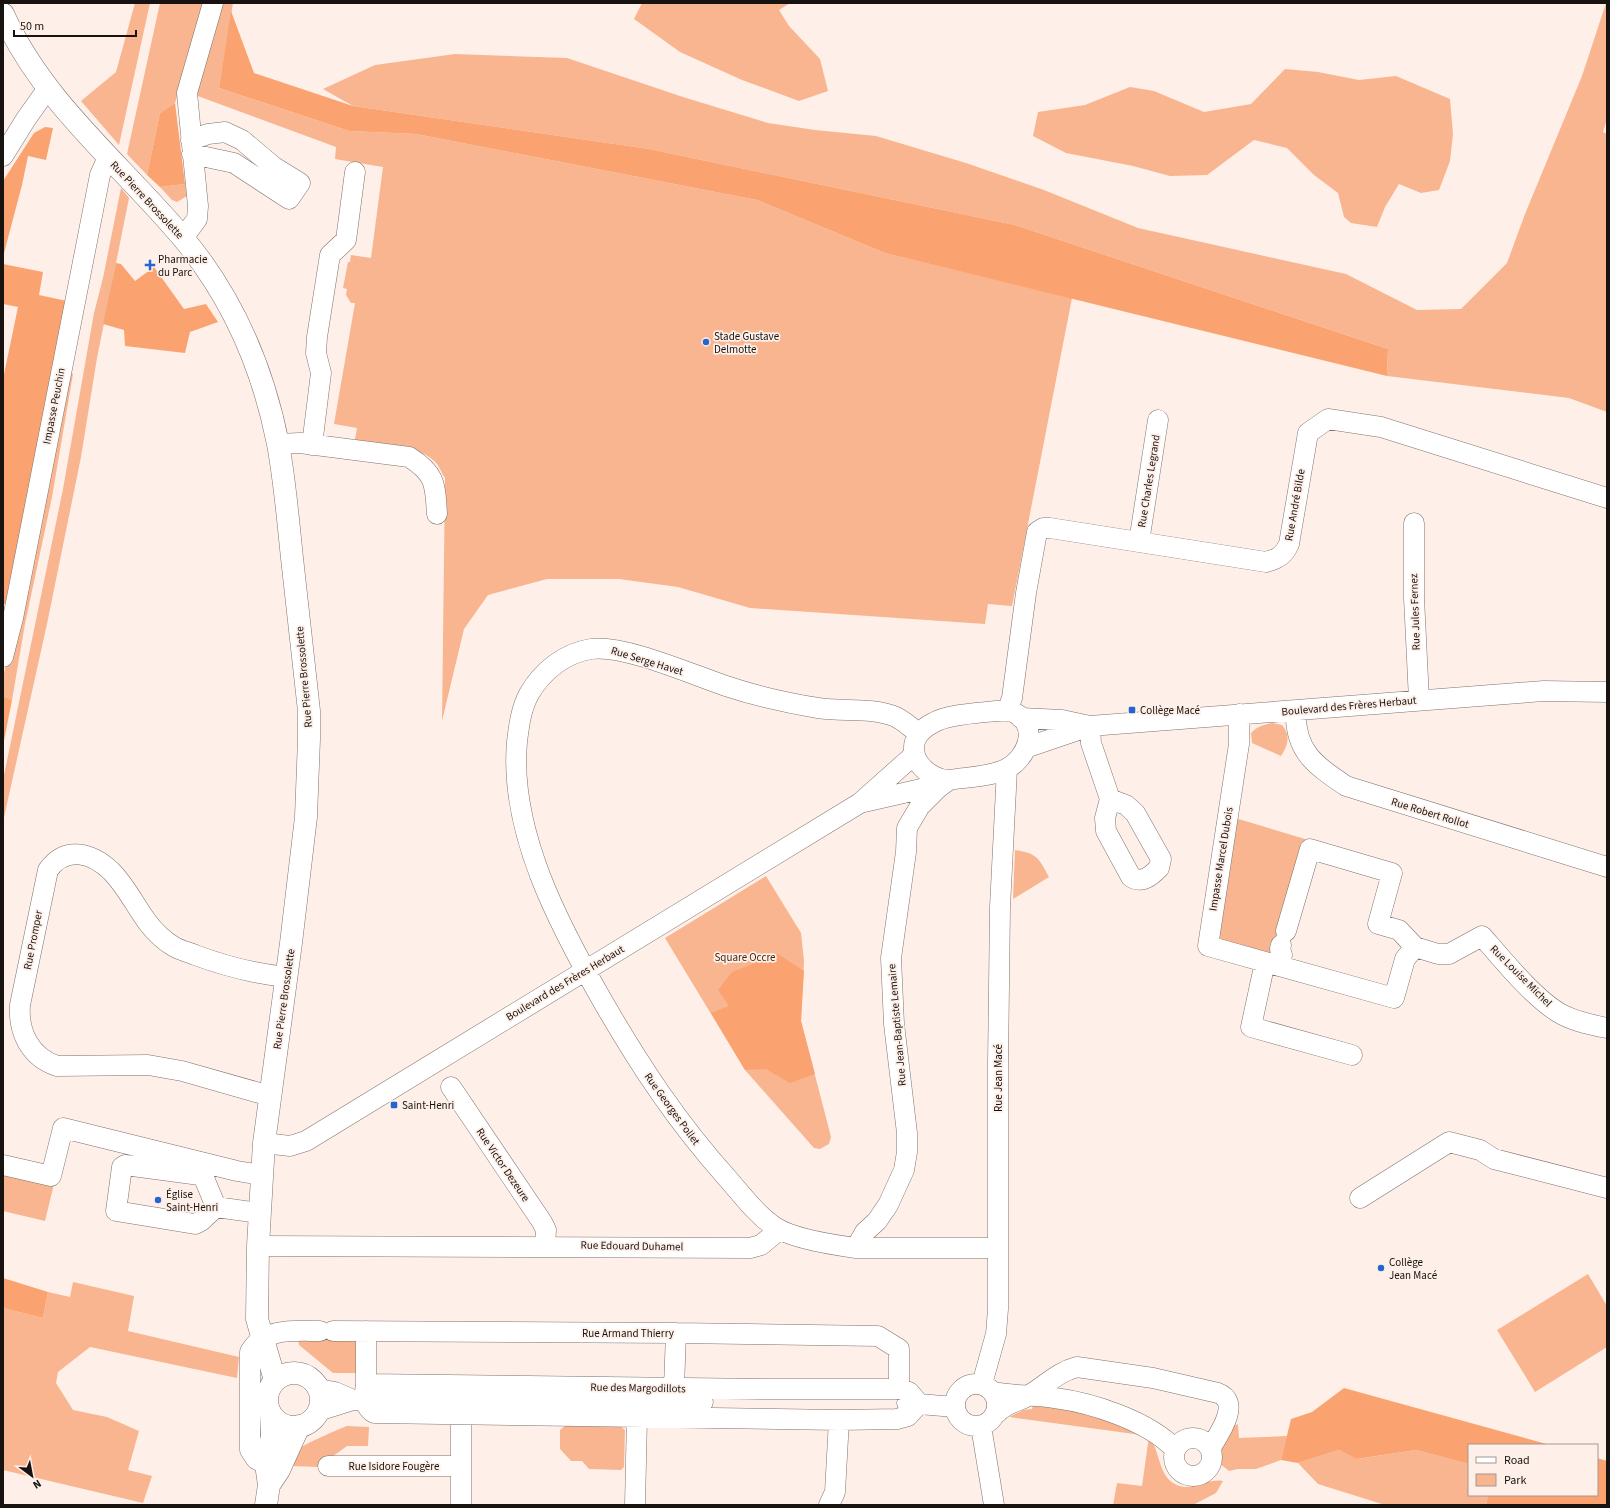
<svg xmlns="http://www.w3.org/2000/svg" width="1610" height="1508" viewBox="0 0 1610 1508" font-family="'Source Sans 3',sans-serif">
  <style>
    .green { fill: #f8b590 }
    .forest { fill: #faa371 }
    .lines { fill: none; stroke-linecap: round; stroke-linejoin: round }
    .minor-casing { stroke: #7f726c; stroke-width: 21 }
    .major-casing { stroke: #7f726c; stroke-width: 23 }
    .minor { stroke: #fff; stroke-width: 20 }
    .major { stroke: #fff; stroke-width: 22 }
    .poi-dot { fill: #2465d1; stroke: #fef0e8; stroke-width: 1.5 }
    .labels { text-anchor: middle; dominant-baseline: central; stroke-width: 3.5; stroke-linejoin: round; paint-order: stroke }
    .street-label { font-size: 11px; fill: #181311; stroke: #fef0e8 }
    .poi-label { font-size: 11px; fill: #181311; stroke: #fef0e8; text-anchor: start }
    .park-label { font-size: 11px; fill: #482611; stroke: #fef0e8 }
  </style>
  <rect width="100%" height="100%" fill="#fef0e8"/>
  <!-- green -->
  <path class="green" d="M135 3H150L119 145 81 101 116 72Z
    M160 3H206L175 103 160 113 147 175 127 154Z
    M220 3H233L219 88 349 131 416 134 757 200 885 253 1072 298 1012 606 988 604 985 624 750 608 678 587 619 579H547L488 595 464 629 442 721 445 478C442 474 440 468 437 464 421 444 379 444 355 440L357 428 334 424 355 303H351L346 295 347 289 343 288 348 262H350L351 255 371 258 383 167 335 159 336 147 195 95Z
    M642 3H790L779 10 789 26 820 59 828 91 799 101 742 80 680 52 634 19Z
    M1606 3 1607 119 1603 132 1607 134V412L1569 398 1387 376 1388 349 1015 225 649 149 353 106 323 89 375 65 455 54 567 58 683 97 768 123 815 130 876 136 966 163 1044 190 1138 228 1346 274 1417 310 1461 309 1507 263 1525 214 1582 76Z
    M1285 69 1318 72 1359 80 1396 76 1450 99 1453 134 1450 161 1439 190 1421 193 1399 184 1385 207 1377 227 1351 223 1344 217 1338 193 1314 175 1287 148 1254 140 1207 175 1170 176 1133 166 1066 153 1033 136 1038 112 1085 105 1130 87 1154 91 1204 112 1251 104Z
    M185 184 187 196 177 202 172 200 160 187Z
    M121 188 129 198 97 358 81 457 47 624 3 822V780L63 489 94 313 103 278Z
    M69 371 73 374 52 497 25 624 12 700 3 696V677L17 620Z
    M1272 723 1282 725C1291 736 1288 745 1281 756L1252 743 1251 733C1258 726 1263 725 1272 723Z
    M1232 817 1305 839 1271 953 1221 940 1216 933Z
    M1015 850C1037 853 1039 858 1049 877L1013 899Z
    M766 876 801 933 804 961 801 1021 831 1137 829 1144 820 1149 814 1148 745 1070 665 938Z
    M3 1172 54 1184 45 1221 3 1211Z
    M1588 1274 1607 1306V1347L1535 1392 1497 1330Z
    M73 1282 134 1296 128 1331 239 1357 237 1378 90 1347 58 1372 56 1383 73 1410 107 1417 139 1431 128 1470 152 1476 143 1503 3 1470V1308L43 1318 48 1292 70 1297Z
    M298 1339H356L362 1373H333L299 1345Z
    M1033 1404C1057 1406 1134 1419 1149 1437 1160 1450 1158 1473 1173 1483 1190 1494 1206 1478 1223 1481L1216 1493 1193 1505H1113L1117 1483 1142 1486 1149 1436 1009 1417 1023 1410 1032 1409Z
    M1238 1424 1239 1438 1287 1436 1281 1460 1256 1469H1238L1229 1471 1219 1463C1223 1449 1223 1430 1238 1424Z
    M566 1425 620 1426 625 1430 624 1467 621 1470 589 1469 582 1461H571L560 1449V1430Z
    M347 1426 369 1427 368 1446H347L318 1467 291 1466C293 1461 295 1453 299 1449 302 1445 341 1428 347 1426Z
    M1339 1450 1358 1459 1416 1450 1469 1464V1495H1488L1486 1505H1385L1318 1484 1298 1463Z"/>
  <!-- forest -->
  <path class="forest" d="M231 11 254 73 353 106 649 149 1015 225 1388 349 1387 376 885 253 757 200 416 134 349 131 219 88Z
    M175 103 185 184 160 187 147 175 160 113Z
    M45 127 53 128 46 160 28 156 22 185 3 257V181L34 133Z
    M116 263 121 264 135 281 154 267 184 309 206 304 218 322 190 332 185 353 125 346 124 330 103 324Z
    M3 264 43 272 39 295 67 301 52 368 6 604H3V379L18 307 3 304Z
    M3 696 12 700 3 746Z
    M778 954 804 971 801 1021 815 1074 790 1083 766 1069 745 1070 711 1013 729 1006 718 990 732 972Z
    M3 1278 48 1292 43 1318 3 1308Z
    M1344 1388 1550 1445H1469V1464L1416 1450 1357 1459 1339 1450 1298 1463 1281 1460 1291 1419 1312 1412Z
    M1597 1458 1607 1461V1505H1486L1488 1495H1597Z"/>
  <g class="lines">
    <defs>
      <path id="minor" d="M191 140 208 134 225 132 242 140 274 167 300 183 289 199 234 163 192 154
        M3 156 26 119 48 88
        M183 238 197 219 198 206 187 93 213 3
        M278 444 300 443 409 457C436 474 435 484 437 514
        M312 445 321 373 316 353 317 337 330 255 346 240 355 172
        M1414 523V598L1419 700
        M1139 542 1158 420
        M3 657 13 618 100 175 108 157
        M1296 710C1294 751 1315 765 1346 786L1607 867
        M996 711C1002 711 1009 710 1015 713 1040 726 1027 759 1006 769 990 777 967 777 949 780 928 780 903 755 919 734 922 730 929 725 933 723 948 714 979 713 996 711Z
        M1007 711 1012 698 1026 593 1037 532 1043 528H1050L1266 562C1278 559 1284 555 1289 544L1308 433 1328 419 1381 427 1607 498
        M1239 714V744L1208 946 1394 998 1405 959 1415 947
        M1021 718 1062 720 1090 726
        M1090 726 1091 743 1110 799 1105 818 1106 831 1131 877C1142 884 1151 876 1159 868L1161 859 1135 813 1126 805 1110 799
        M919 734C912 728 904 721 896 717 872 707 844 712 818 708 787 703 756 696 726 686 693 675 623 644 591 649 565 653 542 671 529 694 521 709 519 725 517 742 509 831 559 925 602 1000 640 1066 677 1122 728 1179 742 1195 757 1215 775 1227 793 1239 834 1245 856 1248H997
        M1028 747 1090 726 1544 691 1607 692
        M864 802 921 789 941 781
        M1286 931 1310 849 1392 873 1378 924 1399 930 1415 947 1438 954H1449L1482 936C1502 959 1537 1002 1563 1015 1577 1022 1592 1025 1607 1028
        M1265 962 1251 1027 1352 1055
        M1279 966 1282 955 1280 949 1281 945
        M451 1087 542 1222 546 1230 545 1246
        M270 1096 182 1071 148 1065 57 1066C30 1057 18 1032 20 1005L48 870C66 845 92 853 111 871 126 886 136 907 148 923 155 932 163 940 173 946 179 950 188 952 195 955 225 966 255 974 287 977
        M264 1143 290 1146 306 1141 860 803 915 754
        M3 1165 51 1176 63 1128 237 1171 262 1175
        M125 1165 200 1175 204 1178 216 1207 201 1221 195 1224 116 1211 122 1167Z
        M1360 1198 1449 1142 1480 1150 1494 1159 1607 1188
        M216 1207 259 1213
        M258 1246 750 1248 761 1245 779 1230
        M856 1248 865 1232 877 1221 888 1205 904 1170 907 1152V1133L894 1024 891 958 906 852 907 828 920 806 938 788 949 780
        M333 1331 676 1333 878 1336 899 1349V1389
        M366 1331V1384
        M955 1405a21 21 0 1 1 42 0a21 21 0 1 1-42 0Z
        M366 1384 766 1389H899L909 1392 919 1404 908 1416 897 1419 839 1420 374 1413C364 1407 364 1395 366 1384Z
        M982 1384 996 1334 998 1309V1065L1000 907 1007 769
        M674 1388 676 1333
        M318 1389 335 1392 353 1400 703 1402
        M994 1392C1014 1396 1035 1395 1055 1398 1093 1403 1148 1421 1175 1449
        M907 1403 955 1407
        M318 1411 353 1400
        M997 1413C1005 1404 1016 1402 1026 1397 1044 1387 1057 1372 1077 1367L1153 1378 1218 1393C1242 1402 1219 1434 1210 1449
        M981 1426 994 1505
        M1174 1457a19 19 0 1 1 38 0a19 19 0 1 1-38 0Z
        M266 1464 256 1459 250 1450V1352C264 1327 296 1331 320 1331
        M328 1466H461
        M461 1505V1415
        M635 1505 637 1417
        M829 1505 835 1492 839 1420"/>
      <path id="major" d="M3 14C43 103 122 165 183 238 233 298 263 368 278 444 285 482 288 520 292 558 298 609 303 660 309 711V739L306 817 291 943 264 1143 258 1246 257 1319 275 1380
        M267 1400a27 27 0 1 1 54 0a27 27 0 1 1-54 0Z
        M269 1485 279 1470 299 1426
        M266 1505 269 1485 266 1464 272 1436 271 1414"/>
    </defs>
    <!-- minor casing -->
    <use href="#minor" class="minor-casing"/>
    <!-- major casing -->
    <use href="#major" class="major-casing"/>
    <!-- minor -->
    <use href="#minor" class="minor"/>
    <!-- major -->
    <use href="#major" class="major"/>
  </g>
  <!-- markers -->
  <g class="poi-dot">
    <path d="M148 259h4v4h4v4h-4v4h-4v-4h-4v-4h4z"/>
    <circle cx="706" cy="342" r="4"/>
    <rect x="1128" y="706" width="8" height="8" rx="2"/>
    <rect x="390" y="1101" width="8" height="8" rx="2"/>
    <circle cx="158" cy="1200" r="4"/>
    <circle cx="1381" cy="1268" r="4"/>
  </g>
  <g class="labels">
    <!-- street labels -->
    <g class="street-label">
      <text transform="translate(147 200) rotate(47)">Rue Pierre Brossolette</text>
      <text transform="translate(54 406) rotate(-79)">Impasse Peuchin</text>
      <text transform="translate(1149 481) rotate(-81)">Rue Charles Legrand</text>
      <text transform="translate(1295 505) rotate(-80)">Rue André Bilde</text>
      <text transform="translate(1415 612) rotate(-92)">Rue Jules Fernez</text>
      <text transform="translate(647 661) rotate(17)">Rue Serge Havet</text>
      <text transform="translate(304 677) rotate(-95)">Rue Pierre Brossolette</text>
      <text transform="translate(1349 706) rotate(-5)">Boulevard des Frères Herbaut</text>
      <text transform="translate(1430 813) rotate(17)">Rue Robert Rollot</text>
      <text transform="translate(1221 859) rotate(-81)">Impasse Marcel Dubois</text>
      <text transform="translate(33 940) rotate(-79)">Rue Promper</text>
      <text transform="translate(1521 976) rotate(45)">Rue Louise Michel</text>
      <text transform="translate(565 983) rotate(-31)">Boulevard des Frères Herbaut</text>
      <text transform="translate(284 999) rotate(-82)">Rue Pierre Brossolette</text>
      <text transform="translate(897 1025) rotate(-95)">Rue Jean-Baptiste Lemaire</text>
      <text transform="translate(998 1078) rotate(-90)">Rue Jean Macé</text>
      <text transform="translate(672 1109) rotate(54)">Rue Georges Pollet</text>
      <text transform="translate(503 1165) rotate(56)">Rue Victor Dezeure</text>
      <text transform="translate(632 1246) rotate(1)">Rue Edouard Duhamel</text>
      <text x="628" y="1333">Rue Armand Thierry</text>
      <text transform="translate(638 1388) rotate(1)">Rue des Margodillots</text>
      <text x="394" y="1466">Rue Isidore Fougère</text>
    </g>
    <!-- poi labels -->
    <g class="poi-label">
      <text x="158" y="259">Pharmacie<tspan x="158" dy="13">du Parc</tspan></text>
      <text x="714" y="336">Stade Gustave<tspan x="714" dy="13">Delmotte</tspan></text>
      <text x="1140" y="710">Collège Macé</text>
      <text x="402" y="1105">Saint-Henri</text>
      <text x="166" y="1194">Église<tspan x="166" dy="13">Saint-Henri</tspan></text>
      <text x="1389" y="1262">Collège<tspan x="1389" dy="13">Jean Macé</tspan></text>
    </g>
    <!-- park labels -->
    <g class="park-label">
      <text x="745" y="957">Square Occre</text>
    </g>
  </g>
  <!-- border -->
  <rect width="1610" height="1508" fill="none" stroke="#181311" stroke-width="8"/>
  <!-- legend -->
  <rect x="1468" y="1444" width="130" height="52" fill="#fef0e8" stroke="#a29892"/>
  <rect x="1476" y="1457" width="20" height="6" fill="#ffffff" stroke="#a29892"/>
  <text x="1504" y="1464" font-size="12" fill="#181311">Road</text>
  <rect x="1476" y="1474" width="20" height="12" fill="#f8b590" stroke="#a29892"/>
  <text x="1504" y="1484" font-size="12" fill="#181311">Park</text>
  <!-- north arrow -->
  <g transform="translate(32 1476) rotate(148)" stroke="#fef0e8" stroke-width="3" paint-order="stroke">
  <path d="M0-3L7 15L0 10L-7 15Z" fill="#181311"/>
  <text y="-6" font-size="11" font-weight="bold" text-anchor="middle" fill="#181311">N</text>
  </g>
  <!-- scale -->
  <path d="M14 30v6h122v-6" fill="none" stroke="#181311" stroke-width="2"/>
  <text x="20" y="30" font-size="12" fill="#181311" stroke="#fef0e8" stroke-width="3" paint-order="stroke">50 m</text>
</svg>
